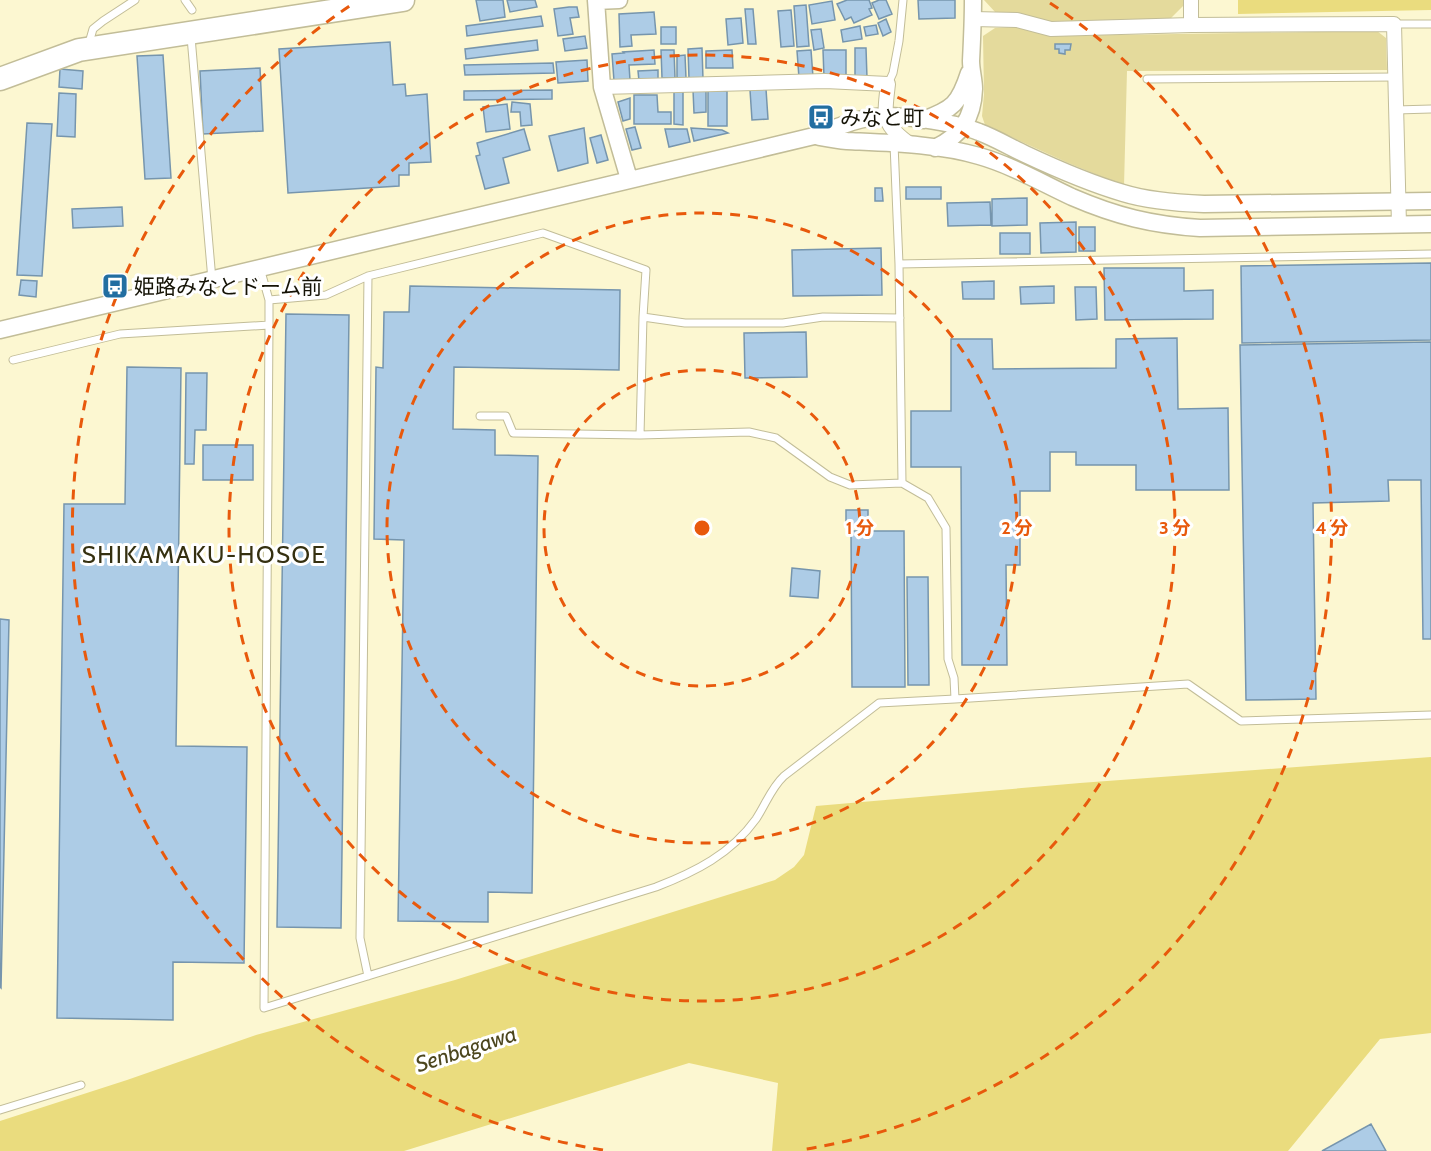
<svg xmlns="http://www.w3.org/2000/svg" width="1431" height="1151" viewBox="0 0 1431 1151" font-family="Cabin,'Noto Sans JP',sans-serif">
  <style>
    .green { fill: #e4da9c }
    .water { fill: #eadc7e }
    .building { fill: #adcce6; stroke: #7695ad; stroke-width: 1.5 }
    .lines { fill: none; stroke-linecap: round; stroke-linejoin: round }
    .service-casing { stroke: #c2bd98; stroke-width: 9 }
    .minor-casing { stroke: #c2bd98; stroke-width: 16 }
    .tertiary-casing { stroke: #c2bd98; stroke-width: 19 }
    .trunk-casing { stroke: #c2bd98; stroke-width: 25 }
    .service { stroke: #fff; stroke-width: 7 }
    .minor { stroke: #fff; stroke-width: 14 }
    .tertiary { stroke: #fff; stroke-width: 16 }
    .trunk { stroke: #fff; stroke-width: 22 }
    .ring { fill: none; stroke: #e8590c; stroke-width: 3; stroke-dasharray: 10 8 }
    .labels { text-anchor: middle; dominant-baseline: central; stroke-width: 6; stroke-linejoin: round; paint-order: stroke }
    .poi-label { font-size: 21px; fill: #151306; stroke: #fff; text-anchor: start }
    .water-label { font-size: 22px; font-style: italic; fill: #4c461e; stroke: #fff }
    .quarter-label { font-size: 24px; letter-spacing: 1.5px; fill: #353010; stroke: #fff }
    .centre { fill: #e8590c; stroke: #fff; stroke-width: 3 }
    .ring-label { font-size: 18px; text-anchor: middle; font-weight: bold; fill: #e8590c; stroke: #fff; stroke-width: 6; stroke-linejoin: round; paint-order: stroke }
  </style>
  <rect width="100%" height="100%" fill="#fcf7d1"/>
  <!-- green -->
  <path class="green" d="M984 0H1184V5L1170 19 1078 22 1047 21 1019 13H996Z
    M1015 27 1052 36 1377 31 1386 38 1387 70 1127 71 1124 186 1066 162 985 125 982 116 984 94 983 36 995 28Z"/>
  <!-- water -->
  <path class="water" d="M1238 0H1431V10L1238 14Z
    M1431 757V1033L1380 1039 1288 1151H772L778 1083 689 1063 404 1151H0V1121L127 1080 256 1035 455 980 775 880 794 867 804 855 816 806 1080 783Z"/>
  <!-- building -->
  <path class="building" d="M476 0H503L505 17 480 21Z
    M507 0H535L537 7 510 12Z
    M847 0H869L872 8 869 9 872 15 854 23 851 17 845 20 837 4Z
    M879 0H886L892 14 879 19 872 3Z
    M918 0H955V18L919 19Z
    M832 1 835 20 812 24 809 5Z
    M806 5 809 46 797 47 794 6Z
    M569 7H577L579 17 570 18 573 34 558 36 554 9Z
    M745 9H753L756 44H748Z
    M791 10 794 46 781 47 778 11Z
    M654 12 656 34 631 35 632 46 620 47 619 14Z
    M541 16 543 26 467 36 466 26Z
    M741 18 743 43 728 45 726 19Z
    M886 19 891 32 883 36 878 23Z
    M876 25 878 34 866 36 864 27Z
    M860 26 862 39 843 42 841 30Z
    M661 27H676V44H661Z
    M821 29 824 48 814 50 811 30Z
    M585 36 587 48 565 51 563 39Z
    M537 40 538 50 466 59 465 49Z
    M390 42 393 85 405 84 406 96 427 94 431 162 409 163V175H399V186L288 193 279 49Z
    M1055 44H1071L1070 50H1065V54L1059 53V49H1055Z
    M702 48 703 79H689L688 49Z
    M855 48H866L867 78 855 77Z
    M654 50 655 64 629 65 630 80 614 81 612 54 624 53 623 52Z
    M661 50H674L675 78H662Z
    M732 50 733 68H706V51Z
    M811 50 813 77 799 78 797 51Z
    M823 50H846V77H824Z
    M163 55 171 178 145 179 137 56Z
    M685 55 686 78 677 79V56Z
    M587 60 588 81 558 83 556 62Z
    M553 63 554 73 465 75 464 65Z
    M260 68 263 131 203 134 200 71Z
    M60 69 83 71 82 89 59 87Z
    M658 70V80L639 81 638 71Z
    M706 89V112L694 113 693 90Z
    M766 89 768 119 752 120 750 90Z
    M552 90V99L464 100V91Z
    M708 90 727 91V126H708Z
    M674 91H683V125L674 124Z
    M59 93 76 94 75 137 57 136Z
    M634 95H657L658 112H671V124H634Z
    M630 98V119L623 121 618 102Z
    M512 102 530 104 532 125 521 126 520 112H511Z
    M507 104 510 129 486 132 483 107Z
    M27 123 52 124 42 276 17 275Z
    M635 127 641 148 632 150 626 129Z
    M584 128 588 163 558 171 549 136Z
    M691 128 722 130 728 133 694 141Z
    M524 129 530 150 503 158 509 183 485 189 476 156 480 155 477 143Z
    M665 129H687L690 142 669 147Z
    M601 135 608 160 597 163 590 138Z
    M906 187H941V199H906Z
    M875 188H882L883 201H875Z
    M1027 198V225L992 226V199Z
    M990 202 991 225 948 226 947 203Z
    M122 207 123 226 73 228 72 209Z
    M1076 222V252L1041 253 1040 223Z
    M1079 227H1095V251H1079Z
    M1000 233H1030V254H1000Z
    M881 248 882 295 793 296 792 250Z
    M1431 263V340L1242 343 1241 266Z
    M1104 268H1184V291L1213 290V319L1105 320Z
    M21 280 37 281 36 297 19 295Z
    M994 281V299H963L962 282Z
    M410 286 620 290 619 370 454 367 453 429 495 430V455L538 456 532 893 488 892V922L398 921 404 540 374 539 376 367 383 368 384 312H409Z
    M1054 286V303L1021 304 1020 287Z
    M1075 287H1096L1097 319 1076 320Z
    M286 314 349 315 341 928 277 927Z
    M806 332 807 377 745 378 744 333Z
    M1177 338 1178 409 1228 408 1229 490H1136V465H1076V452H1050V491H1020V565H1006L1007 665H962L961 467H911V411H951V339H992L993 369 1116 368V339Z
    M1431 342V639H1423L1421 480H1388L1389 501 1313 503 1316 699 1246 700 1240 345Z
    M127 367 181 368 176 746 247 747 244 963 173 962V1020L57 1018 64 504H125Z
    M186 373H207L206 430H195L194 464H185Z
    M203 445H253V480H203Z
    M846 510H868V526H846Z
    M851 531H904L905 687H852Z
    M792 568 820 571 818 598 790 596Z
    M907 577H928L929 685H908Z
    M0 619 9 620 1 988 0 987Z
    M1371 1124 1386 1151H1322Z"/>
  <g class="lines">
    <defs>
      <path id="service" d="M185 0 192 10
        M1394 24H1431
        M191 37 212 280
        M89 43 93 29 103 21 135 0
        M1147 79 1395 77
        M888 84 893 73 899 41 903 0
        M1396 110 1431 109
        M894 144 899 264 902 483
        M899 264 1431 254
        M260 268 269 300V325L264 1008 656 887C695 872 731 854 756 819 766 804 771 788 784 776L879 703 955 699 1188 684 1241 721 1431 715
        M368 276 360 938 368 976
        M269 300 326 295 368 276 543 233 646 270 643 317 640 435
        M643 317 685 323H783L823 317 900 318
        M13 360 120 334 269 325
        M480 416H506L513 433 640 435 749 432 776 438 830 477 850 485 902 483 928 498 946 528 948 659 954 678 955 699
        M0 1110 81 1085"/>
      <path id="minor" d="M1191 0V25
        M973 19 1017 20 1051 29 1191 25 1394 24 1399 225
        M602 87 825 81 888 84C884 118 882 124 911 145"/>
      <path id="tertiary" d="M596 0 602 87 629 179
        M596 1 619 0
        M923 120C953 109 959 104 969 73
        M815 136C826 138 836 140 847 141 890 143 938 144 979 156 1011 165 1042 183 1072 197 1116 216 1152 225 1200 228L1431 224
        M935 148C961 135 973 119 974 89 974 80 971 70 971 61 972 41 973 20 973 0
        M0 330 814 136C837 127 860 117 885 116 908 116 957 123 979 132 995 138 1010 147 1025 154 1057 169 1089 183 1123 193 1149 201 1177 203 1204 204L1431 201"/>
      <path id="trunk" d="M0 79 79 50 403 0"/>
    </defs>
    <!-- service casing -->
    <use href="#service" class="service-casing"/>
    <!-- minor casing -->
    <use href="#minor" class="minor-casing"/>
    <!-- tertiary casing -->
    <use href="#tertiary" class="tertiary-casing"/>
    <!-- trunk casing -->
    <use href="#trunk" class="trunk-casing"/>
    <!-- service -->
    <use href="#service" class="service"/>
    <!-- minor -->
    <use href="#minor" class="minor"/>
    <!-- tertiary -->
    <use href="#tertiary" class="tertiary"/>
    <!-- trunk -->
    <use href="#trunk" class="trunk"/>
  </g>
  <!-- distance rings -->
  <g class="ring">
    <circle cx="702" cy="528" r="158"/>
    <circle cx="702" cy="528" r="315"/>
    <circle cx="702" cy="528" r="473"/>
    <path d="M603 1150A630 630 0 0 1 354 3M1050 3A630 630 0 0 1 801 1150"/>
  </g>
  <!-- icons -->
  <defs>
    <symbol id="bus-square" viewBox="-11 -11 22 22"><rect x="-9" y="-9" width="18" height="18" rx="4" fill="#226ea1" stroke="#fff"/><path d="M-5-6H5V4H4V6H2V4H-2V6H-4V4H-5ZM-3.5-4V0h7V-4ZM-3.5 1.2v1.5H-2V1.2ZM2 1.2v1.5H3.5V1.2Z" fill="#fff"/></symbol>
  </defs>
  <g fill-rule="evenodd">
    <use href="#bus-square" x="806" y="102" width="30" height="30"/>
    <use href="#bus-square" x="100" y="271" width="30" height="30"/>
  </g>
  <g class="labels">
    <!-- poi labels -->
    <g class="poi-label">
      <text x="840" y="117">みなと町</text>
      <text x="134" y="286">姫路みなとドーム前</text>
    </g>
    <!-- water labels -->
    <g class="water-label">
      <text transform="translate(466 1049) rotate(-18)">Senbagawa</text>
    </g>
    <!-- quarter labels -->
    <g class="quarter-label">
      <text x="204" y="554">SHIKAMAKU-HOSOE</text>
    </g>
  </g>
  <circle cx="702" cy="528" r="9" class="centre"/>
  <g class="ring-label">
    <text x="860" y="534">1 分</text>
    <text x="1017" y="534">2 分</text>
    <text x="1175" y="534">3 分</text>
    <text x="1332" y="534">4 分</text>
  </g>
</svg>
